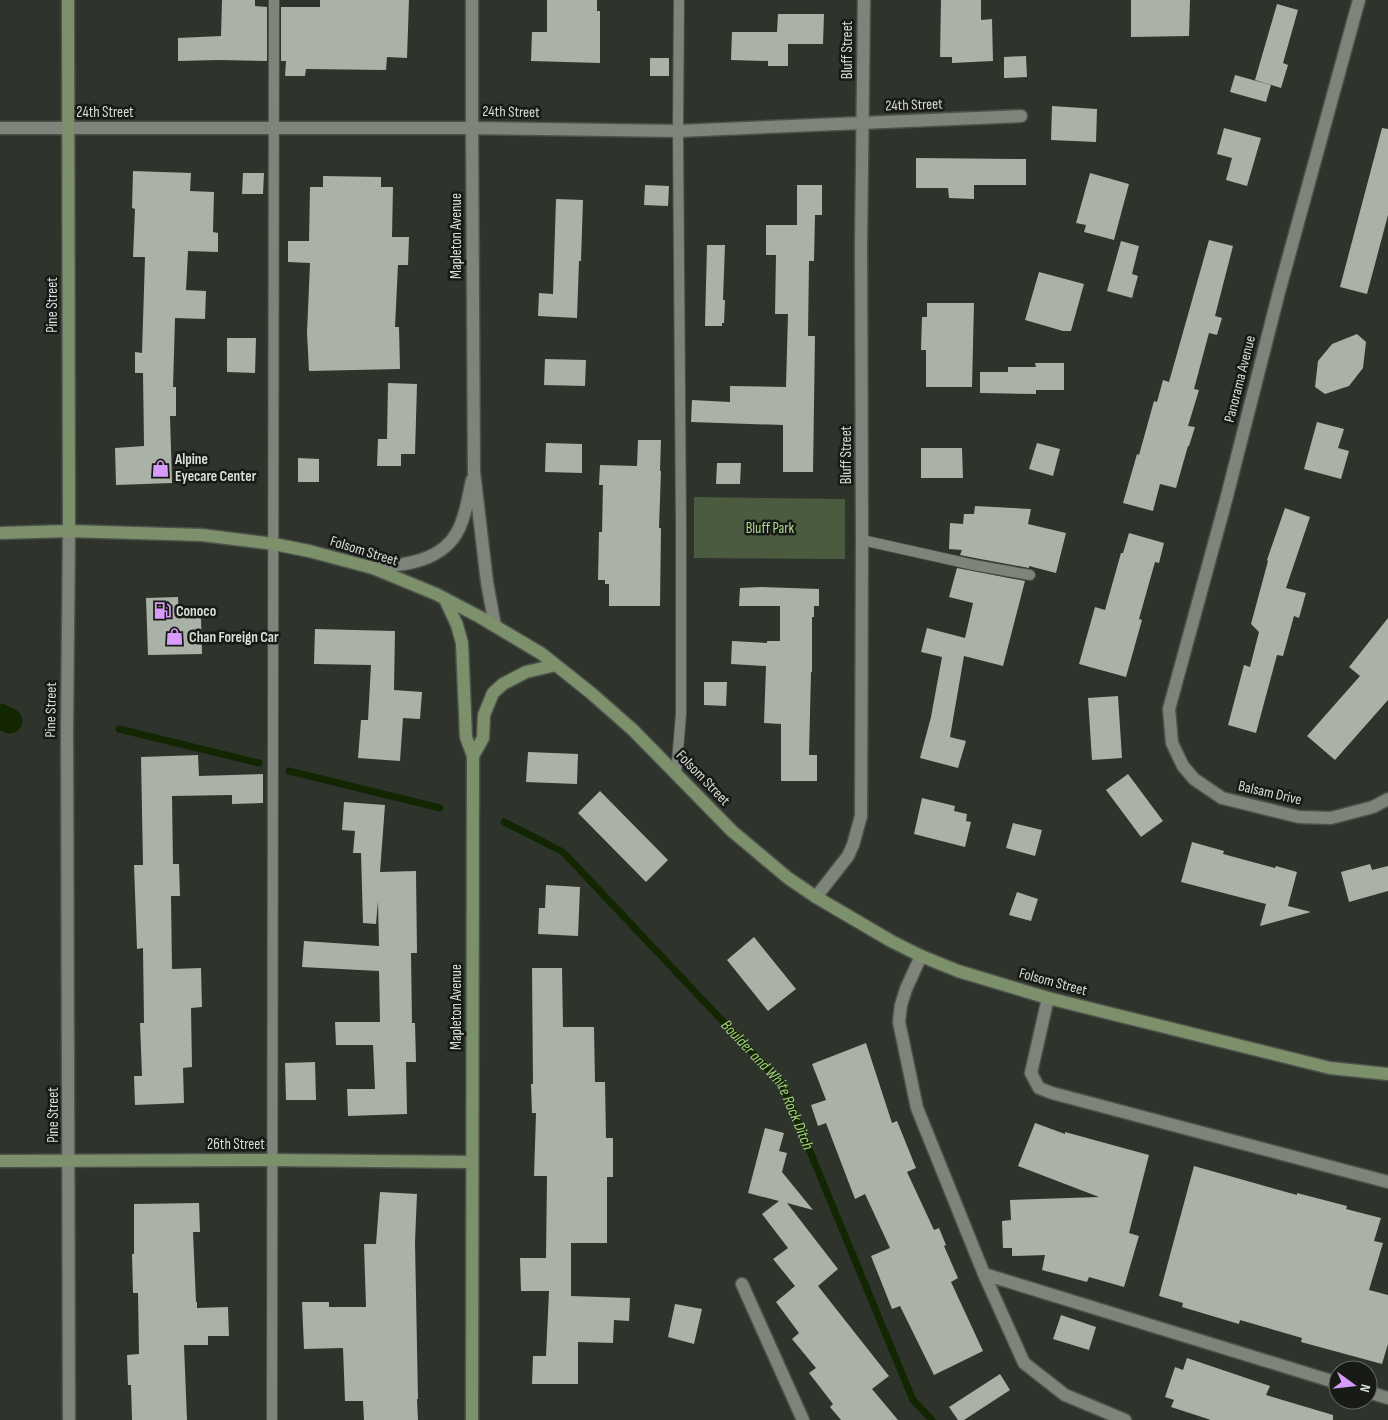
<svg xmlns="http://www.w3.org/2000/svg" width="1388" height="1420" viewBox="0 0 1388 1420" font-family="'Sofia Sans Condensed',sans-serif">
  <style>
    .green { fill: #4b5b3f }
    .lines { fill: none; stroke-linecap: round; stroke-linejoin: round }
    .stream { stroke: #132602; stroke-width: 7 }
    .canal { stroke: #132602; stroke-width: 25 }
    .building { fill: #aab1a6 }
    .lane-casing { stroke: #4d514a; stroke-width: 12 }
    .street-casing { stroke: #4d514a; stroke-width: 15 }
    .secondary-casing { stroke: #4d514a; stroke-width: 15 }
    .lane { stroke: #7e847a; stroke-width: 10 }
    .street { stroke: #7e847a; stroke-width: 12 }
    .secondary { stroke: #7c906c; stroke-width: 12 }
    .labels { text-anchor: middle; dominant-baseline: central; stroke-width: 5; stroke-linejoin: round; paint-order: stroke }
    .street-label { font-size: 15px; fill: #d9ddd7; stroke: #181a16 }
    .poi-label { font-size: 15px; font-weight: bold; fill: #d9ddd7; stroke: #181a16; text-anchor: start }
    .park-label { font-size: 15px; fill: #add88e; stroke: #181a16 }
    .water-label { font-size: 16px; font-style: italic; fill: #a4ce84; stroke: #181a16 }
  </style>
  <rect width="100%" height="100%" fill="#2e332b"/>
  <!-- green -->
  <path class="green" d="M694 497 845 499V559L694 558Z"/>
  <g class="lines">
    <!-- stream -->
    <g class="stream">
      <path d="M119 729 259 763"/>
      <path d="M289 771 440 808"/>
      <path id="s1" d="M504 822 563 852 782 1084 913 1400 932 1420"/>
    </g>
    <!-- canal -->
    <path class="canal" d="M0 716 10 721"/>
  </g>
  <!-- building -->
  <path class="building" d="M222 0H255V6L267 7V61L218 60 178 61V38L221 36Z
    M320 0H409L407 58 387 57 386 70 306 69 305 76H285L286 61H281V7H320Z
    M547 0H597V11H600V63L531 61 532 32H547Z
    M941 0H981V20L992 19 993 61 952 63V57H940Z
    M1131 0H1190L1189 36 1131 37Z
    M1277 4 1298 10 1283 63 1288 65 1281 88 1255 80Z
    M778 14H824L823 44H788V66H768V61L731 60 732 32H777Z
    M1026 56 1027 77 1004 78V57Z
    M650 58H669V76H650Z
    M1235 75 1271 85 1266 102 1230 92Z
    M1052 106 1097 109 1096 142 1051 140Z
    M1224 128 1261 138 1247 186 1226 180 1232 158 1217 154Z
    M1382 128 1388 129V215L1367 294 1340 287Z
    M916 158 1026 159V185H974V199L949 198 948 188H916Z
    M133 171 191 173 190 191 214 192 213 232 218 233V252L188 251 186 290 206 291 205 319 175 318 173 387H176V416H170L172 483 116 485 115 448 144 446 143 373H135V352L142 353 145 257H133L135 209 132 208Z
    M243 173H264L263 194H242Z
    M1090 173 1129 184 1114 240 1084 232 1086 225 1076 223Z
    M323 176 381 177V187H393L392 237H409L408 265H398L395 327H399L400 369 309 371 307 333 310 263 288 262V241H309L310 187H323Z
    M645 185 669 186 668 206 644 205Z
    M797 185H822V215H815L814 261H809L808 336H815L813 472H783V425L691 422 692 400 730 402V386L786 387 788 314H775L776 255H766V225H797Z
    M556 199 583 200 581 261H579L577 318 538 316 539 293 553 294Z
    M1209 240 1233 246 1215 316 1222 318 1217 335 1209 333 1194 389 1199 390 1188 426 1195 427 1189 446H1188L1176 488 1160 484 1153 511 1123 503 1137 454 1139 455 1154 401 1157 402 1163 380 1169 382Z
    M1121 241 1139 246 1132 274 1138 276 1132 298 1107 291Z
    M707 245H725L723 300H725L724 323H722V326H705Z
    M1039 272 1084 284 1071 331H1063L1025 320Z
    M927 303H974L972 387H926V350H921L922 317H927Z
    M1357 334 1366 342 1363 368 1349 386 1325 394 1315 387 1318 361 1332 344Z
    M227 338H256L255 373 227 372Z
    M545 359 586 360 585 386 544 385Z
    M1035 363H1064V390H1036V394L980 393V372H1008V367H1036Z
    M388 383 417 384 415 454H401V466H377L378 439H387Z
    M1317 422 1344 429 1338 448 1349 451 1341 479 1304 469Z
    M638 440H661L660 471H661L659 528H661L660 606H609V584H605V580H598L599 532H602L603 485H599L600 465 637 466Z
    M546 443 582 444V473L545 472Z
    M1037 443 1060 449 1053 476 1029 469Z
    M921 448H962L963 478H921Z
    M298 458 319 459V482H298Z
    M717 463H741L740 484H716Z
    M975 506 1031 509 1028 524 1066 533 1056 573 1029 566V568L975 558 960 555 962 550 949 549 950 523 963 524 964 514H974Z
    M1285 508 1310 517 1286 588 1306 593 1299 618 1294 616 1283 656 1277 655 1256 733 1228 725 1244 665 1250 667 1259 632 1251 624 1268 561 1267 560Z
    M1129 533 1164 543 1159 563 1155 562 1139 619 1142 620 1126 677 1079 664 1095 607 1105 610 1121 553H1123Z
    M957 568 1025 581 1003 666 964 656 950 737 966 741 958 768 920 758 931 717 942 657 921 652 927 628 965 638 973 603 949 597Z
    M761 587 819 589V606H814V617H812V672H811L809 755H817V781H781V724L764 723 766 666 731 664 732 641 767 643V641H780V606H739L740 588Z
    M178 597 179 618 201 617 202 654 148 655 146 598Z
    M1388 618V700L1335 760 1307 736 1360 676 1349 667Z
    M315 629 395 631 394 690 422 692 420 719 403 718 400 761 358 758 361 720H368L371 665 314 664Z
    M704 682H727L726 706 704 705Z
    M1118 696 1122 758 1092 760 1088 698Z
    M528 752 578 754 577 784 526 782Z
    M198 755 199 776 263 774V803L232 804V795L172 796 173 864H179L180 896H171L172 969 201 968 202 1007 191 1008 192 1067 183 1068 184 1103 135 1105 134 1076H142L140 1023H144L143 948 137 949 134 865H143L141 757Z
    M1128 774 1163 821 1141 837 1106 790Z
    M600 791 668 860 646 882 578 813Z
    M922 798 955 806 954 811 967 814 966 821 971 822 965 847 914 834Z
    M344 802 385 805 380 872 416 871 417 953H411L412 1023H415L416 1062H406L407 1114 348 1116 347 1089H375L373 1045H336L335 1022H380L379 971 302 967 304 941 379 946 378 901 376 924 363 923 361 853H353L355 831 342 830Z
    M1013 823 1042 830 1035 856 1006 848Z
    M1192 842 1224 851 1223 854 1275 868 1276 866 1297 872 1288 906 1311 912 1260 926 1266 904 1181 882Z
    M1370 864 1372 870 1388 866V891L1349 902 1341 872Z
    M546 885 580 887 578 936 538 934 539 908H545Z
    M1017 892 1038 899 1031 921 1009 915Z
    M754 937 796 989 768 1011 727 960Z
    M532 968H562L563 1027H594L595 1082H605L606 1138H613V1177H607V1243H571V1296L630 1298 629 1321 614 1320 613 1343 578 1342V1384H532L533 1356H546L549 1291H521L520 1258H546L547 1176H534L536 1113H532L531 1084H533Z
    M866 1043 892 1123 897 1121 916 1168 907 1172 934 1230 939 1228 946 1245 944 1246 958 1278 951 1282 983 1351 934 1375 900 1306 892 1309 871 1256 890 1248 865 1194 855 1199 826 1123 818 1126 811 1105 826 1100 812 1064Z
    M315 1062 316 1100H286L285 1063Z
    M1035 1123 1065 1134V1132L1149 1155 1129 1233 1139 1236 1124 1287 1089 1277 1087 1282 1042 1270 1045 1255 1012 1256V1248H1003L1002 1221 1011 1220 1010 1200 1099 1197 1018 1166Z
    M765 1128 784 1133 779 1151 787 1153 782 1172 813 1210 787 1203 838 1269 818 1286 889 1376 872 1389 898 1420H841L830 1407 833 1404 809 1373 816 1368 792 1339 799 1333 776 1302 795 1286 773 1259 788 1248 762 1214 779 1201 748 1193Z
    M1194 1166 1297 1195V1193L1347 1206 1346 1209 1381 1218 1374 1241 1383 1243 1369 1290 1388 1295V1344L1382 1364 1301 1342 1302 1338 1240 1320 1239 1324 1182 1307 1183 1303 1159 1296Z
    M380 1192 417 1194 415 1242 418 1399H417L418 1420H364L363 1401H345L343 1348 304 1349 302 1302H329V1307H366L364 1244H376Z
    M199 1203 200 1232H193L196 1302H197V1308L228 1307 229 1336H208V1345H184L187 1420H132L131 1385H128L127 1355 139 1354 138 1293H133L132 1254H134V1204Z
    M675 1304 702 1309 694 1344 668 1337Z
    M1061 1315 1096 1327 1089 1350 1053 1339Z
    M1187 1358 1270 1386 1266 1395 1333 1415V1420H1211L1171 1407 1174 1400 1165 1397 1175 1367 1183 1370Z
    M1000 1374 1010 1390 964 1420H958L949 1407Z"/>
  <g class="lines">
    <defs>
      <path id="lane" d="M862 540 974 565 1030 575
        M676 774 681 714V527L678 131 679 0
        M272 1420 274 0"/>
      <path id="street" d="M472 0V128L474 472 487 582 495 626
        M1359 0 1279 292 1226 500 1169 709 1172 743 1183 766 1194 779 1222 798 1299 817 1331 818 1373 807 1388 799
        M0 128H472L678 131 1021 116
        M373 568C409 564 449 561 462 521 467 508 469 493 472 480
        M816 897 848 856 853 845 861 816 862 540 861 245 864 0
        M921 956 906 989 901 1005 899 1022 917 1108 984 1274 1024 1363 1065 1395 1125 1420
        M1048 998 1031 1073 1039 1088 1052 1093 1388 1182
        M984 1274 1338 1383
        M742 1284 803 1420
        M1368 1392 1388 1398
        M69 1420 67 729 69 531"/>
      <path id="secondary" d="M68 0 69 531
        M0 533 69 531 202 535 274 544 309 551 373 568 436 594 480 617 542 654 591 693 633 730 732 831 788 878 816 897 891 941 921 956 958 971 1048 998 1330 1068 1388 1074
        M445 599 457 625 462 643 466 737 473 756 472 1420
        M473 756 483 738 484 715 493 693 503 684 526 672 556 665
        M0 1161 273 1160 472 1162"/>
    </defs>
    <!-- lane casing -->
    <use href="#lane" class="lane-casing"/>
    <!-- street casing -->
    <use href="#street" class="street-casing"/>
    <!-- secondary casing -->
    <use href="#secondary" class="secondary-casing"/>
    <!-- lane -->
    <use href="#lane" class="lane"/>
    <!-- street -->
    <use href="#street" class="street"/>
    <!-- secondary -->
    <use href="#secondary" class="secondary"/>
  </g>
  <!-- icons -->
  <defs>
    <symbol id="shop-bare" viewBox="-9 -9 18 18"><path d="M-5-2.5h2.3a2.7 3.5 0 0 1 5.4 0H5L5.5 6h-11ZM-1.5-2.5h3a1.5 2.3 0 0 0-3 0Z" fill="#d79bf9" stroke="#181a16" stroke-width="2.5" paint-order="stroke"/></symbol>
    <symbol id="fuel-bare" viewBox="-9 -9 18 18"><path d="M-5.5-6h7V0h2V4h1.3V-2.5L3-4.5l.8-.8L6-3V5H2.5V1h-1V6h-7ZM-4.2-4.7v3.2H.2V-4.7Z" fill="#d79bf9" stroke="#181a16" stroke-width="2.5" paint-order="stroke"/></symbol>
  </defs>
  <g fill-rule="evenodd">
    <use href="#shop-bare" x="148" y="456" width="25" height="25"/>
    <use href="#fuel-bare" x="150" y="598" width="25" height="25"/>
    <use href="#shop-bare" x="162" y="624" width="25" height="25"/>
  </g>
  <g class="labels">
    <!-- street labels -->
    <g class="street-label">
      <text transform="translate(847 50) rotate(-90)">Bluff Street</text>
      <text transform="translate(914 105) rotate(-2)">24th Street</text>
      <text x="105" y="112">24th Street</text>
      <text transform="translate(511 112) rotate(1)">24th Street</text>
      <text transform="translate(456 236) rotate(-90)">Mapleton Avenue</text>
      <text transform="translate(52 305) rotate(-90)">Pine Street</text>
      <text transform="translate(1240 379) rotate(-76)">Panorama Avenue</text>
      <text transform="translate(846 455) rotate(-90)">Bluff Street</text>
      <text transform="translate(364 551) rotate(17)">Folsom Street</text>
      <text transform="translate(51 710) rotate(-89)">Pine Street</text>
      <text transform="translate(703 778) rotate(46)">Folsom Street</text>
      <text transform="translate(1270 793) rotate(13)">Balsam Drive</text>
      <text transform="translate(1053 982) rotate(15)">Folsom Street</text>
      <text transform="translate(456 1007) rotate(-90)">Mapleton Avenue</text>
      <text transform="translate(53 1115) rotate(-90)">Pine Street</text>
      <text x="236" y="1144">26th Street</text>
    </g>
    <!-- poi labels -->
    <g class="poi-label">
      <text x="175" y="459">Alpine<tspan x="175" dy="17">Eyecare Center</tspan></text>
      <text x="176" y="611">Conoco</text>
      <text x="189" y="637">Chan Foreign Car</text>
    </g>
    <!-- park labels -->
    <g class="park-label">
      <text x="770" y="528">Bluff Park</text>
    </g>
    <!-- water labels -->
    <g class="water-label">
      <text stroke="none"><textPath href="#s1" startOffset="378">Boulder and White Rock Ditch</textPath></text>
    </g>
  </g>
  <!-- north arrow -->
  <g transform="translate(1353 1385) rotate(105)"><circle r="24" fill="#181a16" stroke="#656863"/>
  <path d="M0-4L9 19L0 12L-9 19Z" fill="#d79bf9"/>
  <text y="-8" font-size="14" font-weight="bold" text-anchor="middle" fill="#d9ddd7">N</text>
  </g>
</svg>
